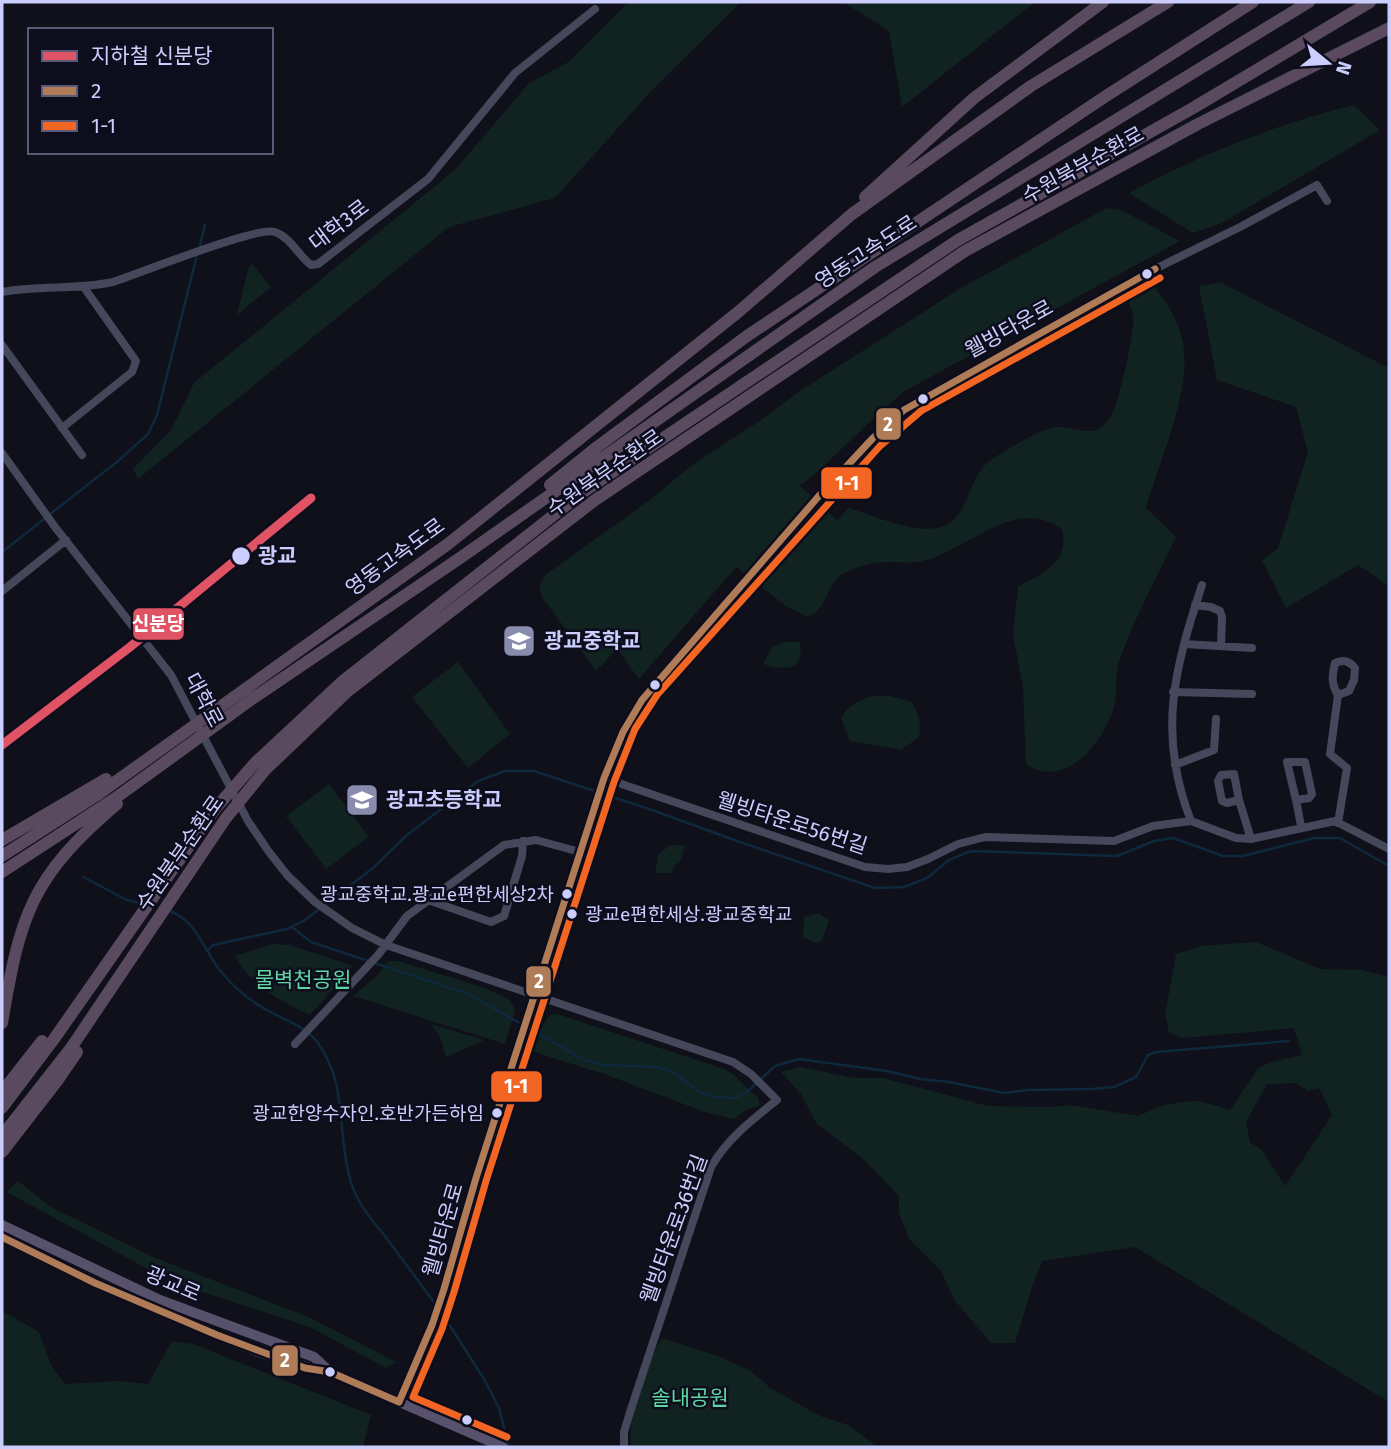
<svg xmlns="http://www.w3.org/2000/svg" width="1391" height="1449" viewBox="0 0 1391 1449" font-family="'Fira Sans','Noto Sans KR',sans-serif">
  <style>
    .green { fill: #102320; fill-rule: evenodd }
    .lines { fill: none; stroke-linecap: round; stroke-linejoin: round }
    .stream { stroke: #0e283c; stroke-width: 2.5 }
    .minor-tunnel { stroke: #2c2c3c; stroke-width: 8; stroke-dasharray: 8 4; stroke-linecap: butt }
    .minor { stroke: #45485a; stroke-width: 8 }
    .major { stroke: #57516c; stroke-width: 10 }
    .highway { stroke: #594a60; stroke-width: 12 }
    .bus-1-casing { stroke: #0d0d1d; stroke-width: 12 }
    .bus-2-casing { stroke: #0d0d1d; stroke-width: 12 }
    .bus-1 { stroke: #b07c57; stroke-width: 7 }
    .bus-2 { stroke: #f26522; stroke-width: 7 }
    .metro-1-casing { stroke: #0d0d1d; stroke-width: 14 }
    .metro-1 { stroke: #df5365; stroke-width: 9 }
    .bus-dot { fill: #cbcefc; stroke: #0d0d1d; stroke-width: 2.5 }
    .labels { text-anchor: middle; dominant-baseline: central; stroke-width: 5; stroke-linejoin: round; paint-order: stroke }
    .bus-label { font-size: 19px; fill: #cbcefc; stroke: #0d0d1d; text-anchor: end }
    .street-label { font-size: 21px; fill: #cbcefc; stroke: #0d0d1d }
    .stop-label { font-size: 21px; font-weight: bold; fill: #cbcefc; stroke: #0d0d1d; text-anchor: start }
    .poi-label { font-size: 21px; font-weight: bold; fill: #cbcefc; stroke: #0d0d1d; text-anchor: start }
    .park-label { font-size: 21px; fill: #5dd6a2; stroke: #0d0d1d }
    .line-badge { stroke: #0d0d1d; stroke-width: 2.5 }
    .badge-label { font-size: 19px; text-anchor: middle; font-weight: bold; fill: #fff }
  </style>
  <rect width="100%" height="100%" fill="#10101a"/>
  <!-- green -->
  <path class="green" d="M628 2H741L653 89 555 198 449 227 138 479 133 469 171 430 194 383 456 169 528 84 570 61Z
    M843 2H1035L902 107 889 31Z
    M1354 105 1380 130 1222 223 1193 233 1129 193C1199 155 1276 124 1354 105Z
    M1107 208 1121 210 1180 241 905 391C868 420 837 457 800 486L837 520 849 508C872 515 917 535 941 527 968 519 968 480 986 464 997 454 1042 428 1056 427 1069 426 1087 435 1098 429 1102 427 1107 422 1110 418 1119 403 1135 333 1133 315 1132 310 1129 304 1128 300L1154 286C1168 304 1179 321 1183 344 1192 390 1159 462 1146 508L1176 537C1157 577 1135 617 1120 659 1114 674 1118 692 1114 707 1104 742 1065 791 1026 764L1023 688 1013 634 1018 586C1043 575 1070 561 1062 529 1013 495 968 551 922 561 911 564 901 562 890 562 874 562 857 566 843 574 824 584 829 610 807 617L786 606 736 567 639 679 617 649 596 671 542 597 539 586 545 575 647 502 696 462 758 422 800 391 961 288Z
    M252 264 271 287 237 315 249 266Z
    M1220 282 1389 368V586L1358 565 1286 608 1262 560 1278 548 1308 452 1296 407 1217 380 1199 286Z
    M783 642H800C805 671 785 671 763 664L772 647Z
    M458 662 510 734 468 768 412 697Z
    M873 696H890L912 702C918 711 923 729 918 738L901 750 850 741 841 718C848 705 859 700 873 696Z
    M329 784 369 837 326 869 286 816Z
    M670 845H685L680 862 675 865 671 873H655L658 855Z
    M819 913 829 920 822 941 816 943 803 937 804 917Z
    M1256 942 1320 969 1362 970 1389 977V1402L1135 1247 1042 1261 1031 1290 1015 1343H991L955 1301 941 1271 910 1240 899 1214V1196L863 1159 816 1123 801 1094 781 1072 800 1067 855 1078H883L988 1106 1052 1107 1070 1105 1139 1116 1157 1107 1180 1102 1200 1101 1230 1110 1258 1068 1271 1062 1302 1055 1294 1028 1183 1038 1169 1033 1165 1015 1176 954 1201 946ZM1296 1083 1308 1091 1319 1088 1332 1115 1285 1186 1262 1150 1250 1142 1246 1122 1267 1084Z
    M273 944 289 945 354 966 310 1015C280 1001 251 986 235 956Z
    M389 961H398L485 988 510 1000 515 1010 505 1044 353 996 374 979Z
    M554 1013 724 1069 734 1075 759 1099V1106L746 1110 734 1119 702 1111 607 1075 528 1050C540 1038 539 1022 554 1013Z
    M431 1024 484 1040 446 1057 440 1037Z
    M18 1181 51 1207 153 1257 311 1318 396 1362 386 1368 310 1327 193 1289 146 1268 7 1192Z
    M2 1311 39 1332 52 1367 65 1384 119 1381 148 1384 172 1341 193 1344 371 1415 363 1447H2Z
    M662 1338 718 1356 751 1371 769 1387 820 1416 848 1425 878 1447H632C625 1422 648 1361 662 1338Z"/>
  <g class="lines">
    <!-- stream -->
    <path class="stream" d="M199 249 205 225
      M2 552 118 461 148 434 157 415 197 255
      M83 877 127 900 144 904
      M170 911C200 923 204 954 224 975 234 987 247 998 260 1006 280 1019 304 1024 318 1043 349 1086 336 1135 351 1182 357 1203 372 1220 385 1236 402 1259 419 1282 436 1305
      M292 927 311 942 468 994 585 1060 605 1065 657 1067 673 1072 699 1092 716 1097 735 1098 748 1091 775 1066 799 1059 887 1071 920 1079 949 1082 1004 1093 1028 1090 1091 1089 1114 1087 1136 1077 1148 1055 1156 1052 1289 1041
      M208 950 213 945 287 929 305 920 373 868 407 835 478 781 505 771H534L652 810 737 841 875 888 904 887 927 878 949 860 971 851 1117 856 1154 841 1173 838 1223 856H1243L1314 838H1340L1389 866
      M440 1310 484 1379 499 1408 509 1447"/>
    <!-- minor-tunnel -->
    <path class="minor-tunnel" d="M744 581 818 497"/>
    <!-- minor -->
    <path class="minor" d="M2 292C39 285 77 290 113 282 138 274 259 225 275 232 290 237 299 256 311 265L318 264 428 179 515 73 595 9
      M2 345 82 455
      M62 428 132 372 136 361 83 286
      M2 453 55 527 171 675 248 821 269 852 288 876 315 902 352 928 386 945 733 1062 751 1074 777 1100C752 1120 727 1139 711 1167L631 1409 624 1432V1447
      M818 497 873 438 915 402 1155 269 1242 226 1317 185 1327 201
      M2 591 66 540
      M1195 605 1211 607 1220 611 1222 617 1221 646
      M1184 644 1252 648
      M1173 692 1252 694
      M1338 695C1331 684 1332 676 1335 663 1344 659 1349 661 1355 668L1354 680 1349 691 1338 695 1330 754 1347 768 1338 823
      M1287 762H1305L1312 794 1309 798 1296 800Z
      M1175 765 1214 750 1216 719
      M604 778 865 867 888 869 907 867 928 859 958 844 985 837 1114 841 1153 826 1191 821 1236 838 1251 839 1335 821 1389 849
      M1239 800 1227 803 1222 801 1218 781 1221 775 1234 774 1239 800 1251 839
      M1296 800 1301 826
      M1191 821C1157 734 1174 670 1202 585
      M428 900 491 922 504 916 522 856 523 841
      M295 1044 378 955 407 916 504 845 536 840 580 852
      M399 1402 432 1325 444 1289 476 1178 611 759 626 724 649 689 744 581"/>
    <!-- major -->
    <path class="major" d="M2 1225 160 1300 314 1357 330 1372
      M2 1237C59 1267 118 1293 178 1318 227 1339 277 1363 330 1372L503 1447"/>
    <!-- highway -->
    <path class="highway" d="M865 197 974 98 1103 2
      M550 485 597 447 747 336 1106 96 1253 2
      M2 840 106 779
      M2 856 97 795 448 544 737 313 852 214 1031 86 1168 2
      M2 872 117 797 252 699 460 558 875 267 1309 2
      M2 1023C20 915 31 877 117 804
      M2 1092 42 1041
      M2 1108 54 1039 215 809 255 763 343 681 583 492 958 240 1193 108 1370 2
      M2 1136 71 1048 226 818 265 770 348 691 595 500 965 251 1198 124 1389 28
      M2 1152 57 1081 77 1052"/>
    <defs>
      <path id="bus-1" d="M2 1237 95 1283 217 1335 305 1368 330 1372 399 1402 432 1325 444 1289 476 1178 604 778 623 732 642 700 818 497 873 438 904 410 1155 269"/>
      <path id="bus-2" d="M507 1437 413 1397 442 1329 454 1292 486 1181 614 782 635 729 657 695 880 446 921 411 1160 278"/>
    </defs>
    <!-- bus-1 casing -->
    <use href="#bus-1" class="bus-1-casing"/>
    <!-- bus-2 casing -->
    <use href="#bus-2" class="bus-2-casing"/>
    <!-- bus-1 -->
    <use href="#bus-1" class="bus-1"/>
    <!-- bus-2 -->
    <use href="#bus-2" class="bus-2"/>
    <defs>
      <path id="metro-1" d="M2 745 130 647 311 498"/>
    </defs>
    <!-- metro-1 casing -->
    <use href="#metro-1" class="metro-1-casing"/>
    <!-- metro-1 -->
    <use href="#metro-1" class="metro-1"/>
  </g>
  <!-- icons -->
  <defs>
    <symbol id="school-square" viewBox="-11 -11 22 22"><rect x="-9" y="-9" width="18" height="18" rx="4" fill="#8a8cad" stroke="#0d0d1d"/><path d="M0-5L7-2L0 1L-7-2ZM-4 1L0 2.5L4 1V4Q0 6-4 4Z" fill="#fff"/></symbol>
  </defs>
  <g fill-rule="evenodd">
    <use href="#school-square" x="500" y="622" width="38" height="38"/>
    <use href="#school-square" x="343" y="781" width="38" height="38"/>
  </g>
  <!-- markers -->
  <g class="bus-dot">
    <circle cx="1147" cy="274" r="6"/>
    <circle cx="923" cy="399" r="6"/>
    <circle cx="241" cy="556" r="10"/>
    <circle cx="655" cy="685" r="6"/>
    <circle cx="567" cy="894" r="6"/>
    <circle cx="572" cy="914" r="6"/>
    <circle cx="497" cy="1113" r="6"/>
    <circle cx="330" cy="1372" r="6"/>
    <circle cx="467" cy="1420" r="6"/>
  </g>
  <g class="labels">
    <!-- bus labels -->
    <g class="bus-label">
      <text x="554" y="894">광교중학교.광교e편한세상2차</text>
      <text x="585" y="914" text-anchor="start">광교e편한세상.광교중학교</text>
      <text x="484" y="1113">광교한양수자인.호반가든하임</text>
    </g>
    <!-- street labels -->
    <g class="street-label">
      <text transform="translate(1083 165) rotate(-29)">수원북부순환로</text>
      <text transform="translate(339 225) rotate(-37)">대학3로</text>
      <text transform="translate(866 252) rotate(-33)">영동고속도로</text>
      <text transform="translate(1009 329) rotate(-29)">웰빙타운로</text>
      <text transform="translate(605 473) rotate(-35)">수원북부순환로</text>
      <text transform="translate(395 557) rotate(-36)">영동고속도로</text>
      <text transform="translate(204 700) rotate(62)">대학로</text>
      <text transform="translate(792 823) rotate(18)">웰빙타운로56번길</text>
      <text transform="translate(180 853) rotate(-55)">수원북부순환로</text>
      <text transform="translate(674 1229) rotate(-70)">웰빙타운로36번길</text>
      <text transform="translate(443 1230) rotate(-74)">웰빙타운로</text>
      <text transform="translate(173 1284) rotate(23)">광교로</text>
    </g>
    <!-- stop labels -->
    <g class="stop-label">
      <text x="258" y="556">광교</text>
    </g>
    <!-- poi labels -->
    <g class="poi-label">
      <text x="544" y="641">광교중학교</text>
      <text x="386" y="800">광교초등학교</text>
    </g>
    <!-- park labels -->
    <g class="park-label">
      <text x="303" y="980">물벽천공원</text>
      <text x="690" y="1398">솔내공원</text>
    </g>
  </g>
  <g class="line-badge">
    <rect x="875" y="407" width="27" height="34" rx="7" fill="#b07c57"/>
    <rect x="820" y="466" width="53" height="34" rx="7" fill="#f26522"/>
    <rect x="132" y="607" width="53" height="34" rx="7" fill="#df5365"/>
    <rect x="525" y="965" width="27" height="33" rx="7" fill="#b07c57"/>
    <rect x="490" y="1070" width="53" height="33" rx="7" fill="#f26522"/>
    <rect x="271" y="1344" width="28" height="33" rx="7" fill="#b07c57"/>
  </g>
  <g class="badge-label">
    <text x="888" y="431">2</text>
    <text x="847" y="490">1-1</text>
    <text x="158" y="630">신분당</text>
    <text x="539" y="988">2</text>
    <text x="516" y="1093">1-1</text>
    <text x="285" y="1367">2</text>
  </g>
  <!-- border -->
  <rect width="1391" height="1449" fill="none" stroke="#cbcefc" stroke-width="7"/>
  <!-- legend -->
  <rect x="28" y="28" width="245" height="126" fill="#0d0d1d" stroke="#595a76" stroke-width="2"/>
  <rect x="42" y="51" width="35" height="10" fill="#df5365" stroke="#595a76" stroke-width="2"/>
  <text x="91" y="63" font-size="21" fill="#cbcefc">지하철 신분당</text>
  <rect x="42" y="86" width="35" height="10" fill="#b07c57" stroke="#595a76" stroke-width="2"/>
  <text x="91" y="98" font-size="21" fill="#cbcefc">2</text>
  <rect x="42" y="121" width="35" height="10" fill="#f26522" stroke="#595a76" stroke-width="2"/>
  <text x="91" y="133" font-size="21" fill="#cbcefc">1-1</text>
  <!-- north arrow -->
  <g transform="translate(1328 63) rotate(108)" stroke="#0d0d1d" stroke-width="5" paint-order="stroke">
  <path d="M0-5L12 26L0 18L-12 26Z" fill="#cbcefc"/>
  <text y="-10" font-size="19" font-weight="bold" text-anchor="middle" fill="#cbcefc">N</text>
  </g>
</svg>
